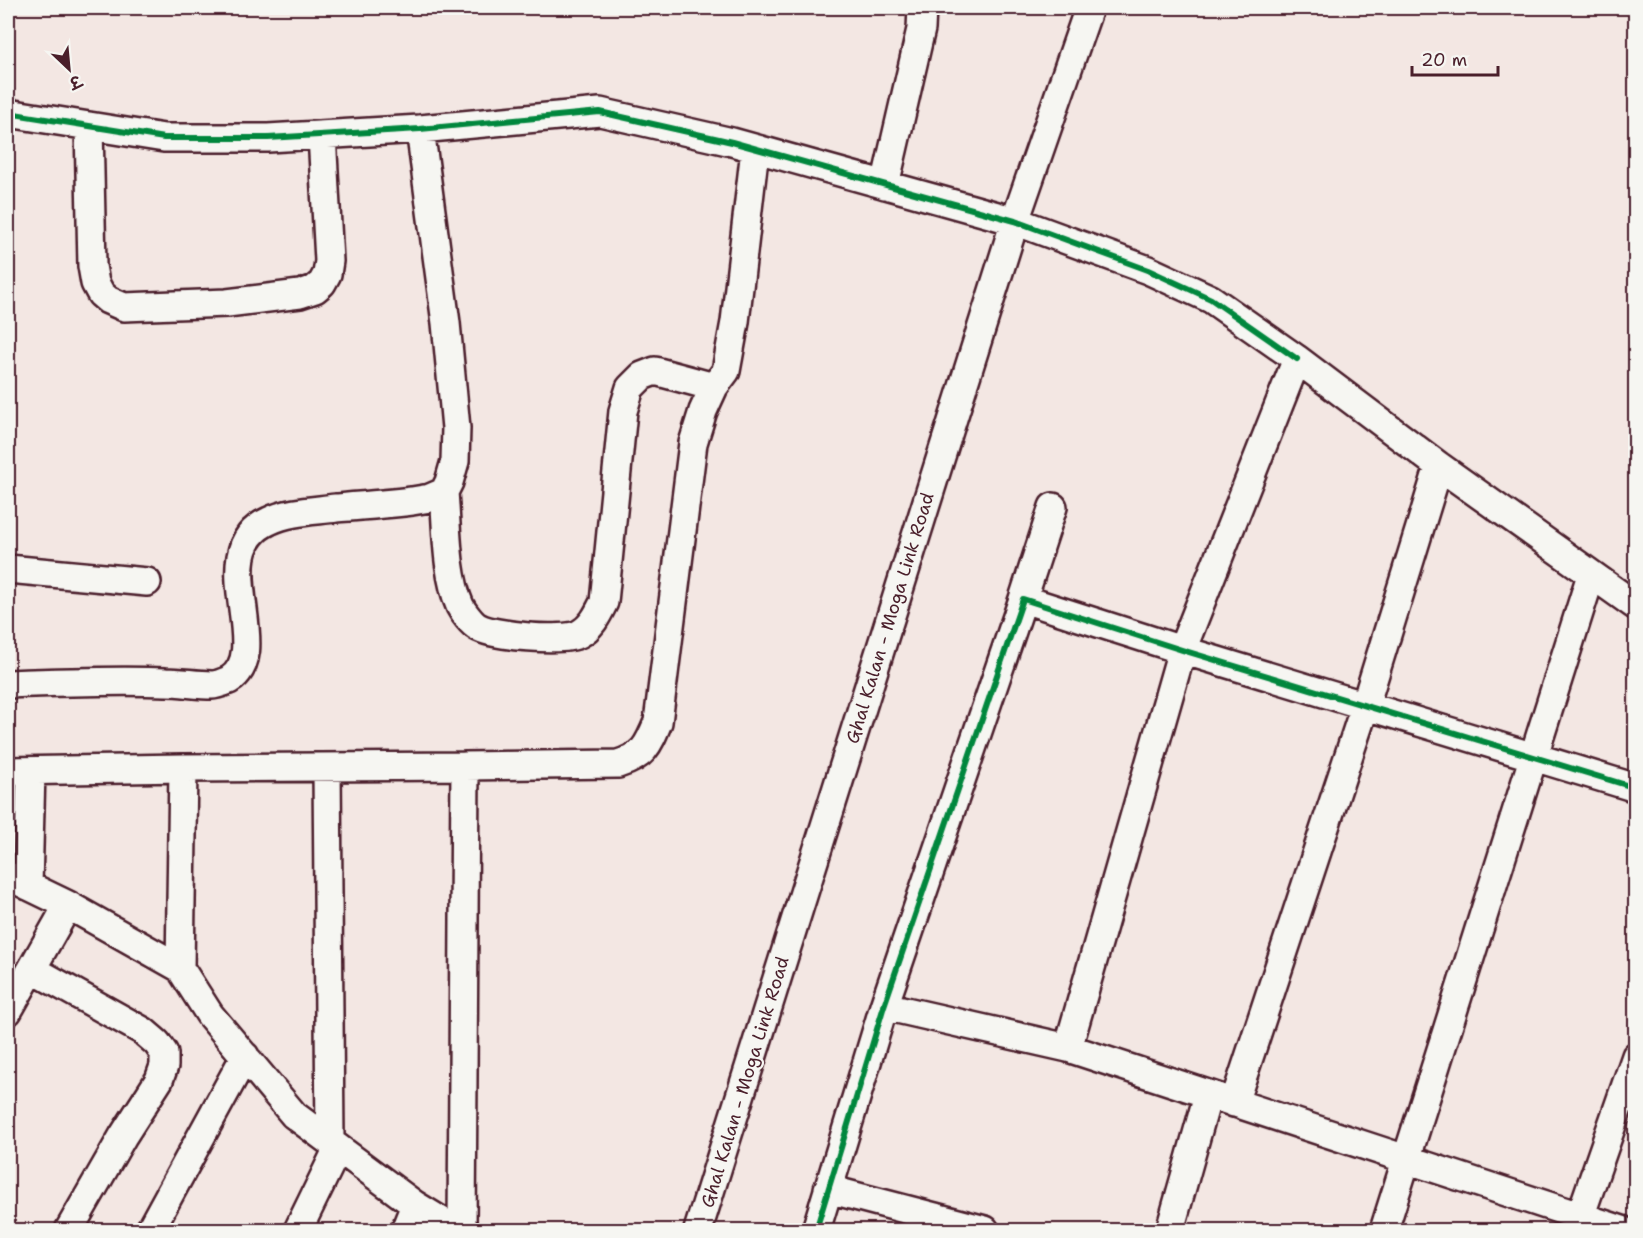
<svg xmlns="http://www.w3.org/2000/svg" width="1643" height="1238" viewBox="0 0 1643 1238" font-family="'Shantell Sans','Playpen Sans Deva',sans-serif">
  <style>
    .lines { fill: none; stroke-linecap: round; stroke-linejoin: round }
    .minor-casing { stroke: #4a1f2b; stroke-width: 32 }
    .minor { stroke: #f6f6f2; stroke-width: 27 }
    .cycleway-casing { stroke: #f6f6f2; stroke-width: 10 }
    .cycleway { stroke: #00873e; stroke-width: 6 }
    .labels { text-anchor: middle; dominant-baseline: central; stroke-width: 4.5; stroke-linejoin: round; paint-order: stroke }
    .street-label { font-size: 18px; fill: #4a1f2b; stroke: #f6f6f2 }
  </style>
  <rect width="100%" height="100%" fill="#f3e7e3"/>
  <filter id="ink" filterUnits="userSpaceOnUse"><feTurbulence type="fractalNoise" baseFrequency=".0167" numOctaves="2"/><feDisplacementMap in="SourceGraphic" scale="12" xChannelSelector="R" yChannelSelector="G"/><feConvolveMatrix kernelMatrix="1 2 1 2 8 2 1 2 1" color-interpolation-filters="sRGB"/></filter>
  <g filter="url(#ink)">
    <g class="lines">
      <defs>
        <path id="minor" d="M8 113 164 138H268L420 129 600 112 732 142 1015 221 1148 270 1211 299 1297 359
          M89 126 92 266 95 283 101 294 108 300 124 307 227 303 300 294 315 289 322 283 327 274 329 261 322 135
          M885 185 921 29 922 8
          M444 492C447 528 446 574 460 606 463 612 472 624 478 627 493 636 564 642 579 634 592 627 598 614 604 602L623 411 630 388 642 376 655 371 714 387
          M8 569 147 582
          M1023 599 1053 507
          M8 684C60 682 113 680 166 682 181 682 197 685 212 685 217 685 224 682 229 680 276 651 203 550 269 521 289 511 314 511 336 508 361 506 387 504 412 501L430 498 444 492 449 482 455 461 456 428 446 323 420 129
          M465 766 618 764C644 756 648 746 658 722L693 443 703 411 714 387 726 371 735 322 755 149
          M327 768 330 1141
          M8 771 183 768 465 766 462 1230
          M8 876 68 905 180 968 210 1015 294 1115 415 1205 456 1230
          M28 886 31 771
          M180 968 183 768
          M32 969 143 1031 157 1043 164 1053V1066L159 1080 123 1136 69 1230
          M884 1006 1068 1048 1622 1230
          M8 1011 68 905
          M1068 1048 1182 650 1297 359 1439 466 1636 606
          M1234 1103 1365 706 1439 466
          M828 1189 985 1230
          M1580 1217 1636 1056
          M150 1230 245 1056
          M298 1230 338 1148
          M405 1230 415 1205
          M698 1230 1015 221 1089 8
          M816 1230 884 1006 1023 599 1182 650 1636 788
          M1170 1230 1208 1095
          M1384 1230 1591 575"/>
      </defs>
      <!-- minor casing -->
      <use href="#minor" class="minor-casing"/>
      <!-- minor -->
      <use href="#minor" class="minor"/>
      <defs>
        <path id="cycleway" d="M8 113 164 138H268L420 129 600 112 732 142 1015 221 1148 270 1211 299 1297 359
          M816 1230 884 1006 1023 599 1182 650 1636 788"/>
      </defs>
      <!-- cycleway casing -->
      <use href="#cycleway" class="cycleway-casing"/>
      <!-- cycleway -->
      <use href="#cycleway" class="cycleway"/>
    </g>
  </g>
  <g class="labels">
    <!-- street labels -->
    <g class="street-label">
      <text transform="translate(890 618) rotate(-73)">Ghal Kalan - Moga Link Road</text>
      <text transform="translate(745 1082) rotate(-73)">Ghal Kalan - Moga Link Road</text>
    </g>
  </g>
  <!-- margin -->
  <rect width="1643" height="1238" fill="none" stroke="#f6f6f2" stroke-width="30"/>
  <rect x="15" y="15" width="1613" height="1208" fill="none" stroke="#4a1f2b" stroke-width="2" filter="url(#ink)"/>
  <!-- north arrow -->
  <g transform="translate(69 69) rotate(154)" stroke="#f6f6f2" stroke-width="4.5" paint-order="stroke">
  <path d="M0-4.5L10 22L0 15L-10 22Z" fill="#4a1f2b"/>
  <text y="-9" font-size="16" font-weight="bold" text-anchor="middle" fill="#4a1f2b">उ</text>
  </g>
  <!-- scale -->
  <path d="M1412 66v9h86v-9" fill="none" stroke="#4a1f2b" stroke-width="3"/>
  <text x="1421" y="66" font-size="18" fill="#4a1f2b" stroke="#f6f6f2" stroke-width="4.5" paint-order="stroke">20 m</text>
</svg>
